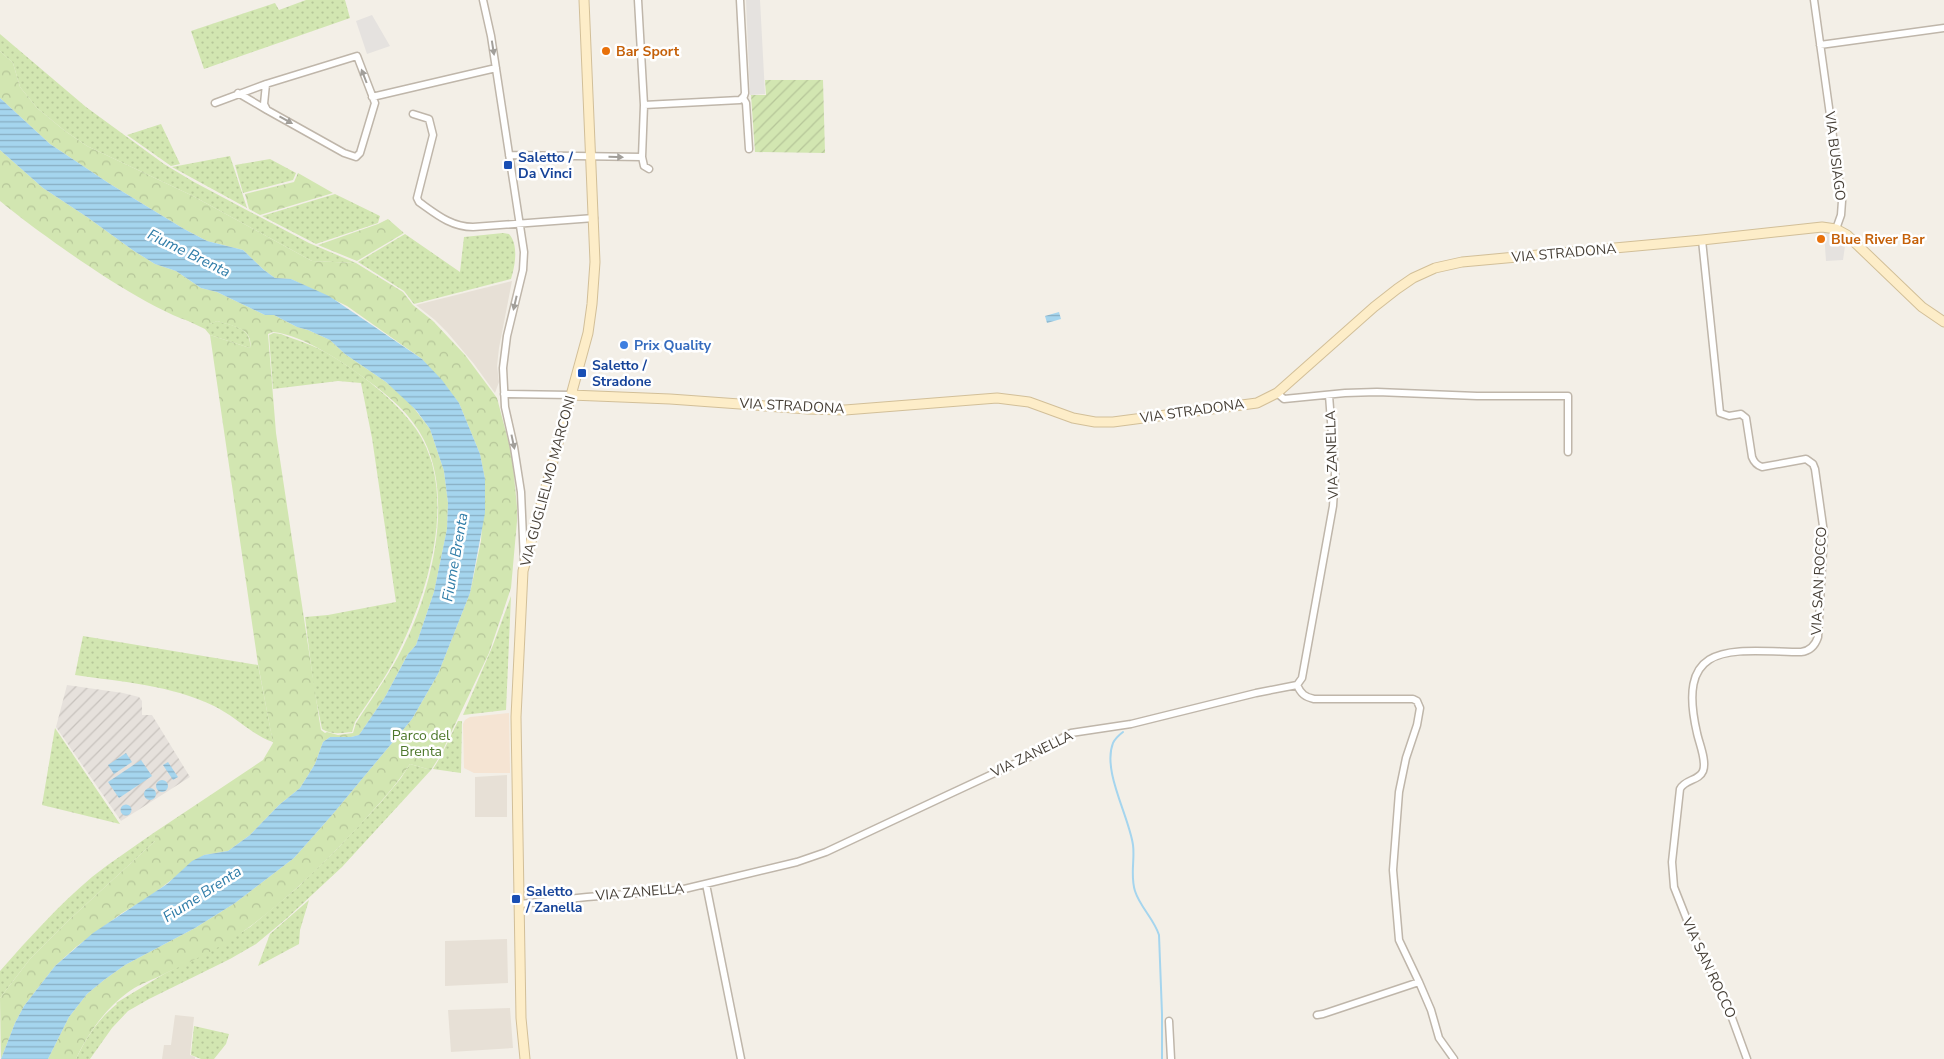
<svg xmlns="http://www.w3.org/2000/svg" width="1944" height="1059" viewBox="0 0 1944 1059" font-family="'Nunito Sans',sans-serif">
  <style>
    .residential { fill: #e7e0d6 }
    .commercial { fill: #f5e4d3 }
    .industrial { fill: url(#industrial-furrows) }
    .grass { fill: url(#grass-dots) }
    .forest { fill: url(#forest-crowns); fill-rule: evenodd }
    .garden { fill: url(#garden-furrows) }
    .parking { fill: #e5e2df }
    .water { fill: url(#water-rules) }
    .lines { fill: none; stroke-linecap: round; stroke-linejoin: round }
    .stream { stroke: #a5d5ee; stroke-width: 2 }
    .street-casing { stroke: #bfb6aa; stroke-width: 9 }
    .secondary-casing { stroke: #d2bf98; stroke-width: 11 }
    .street { stroke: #fff; stroke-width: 6 }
    .secondary { stroke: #fdedc8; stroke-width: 9 }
    .oneway { fill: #a29f9a }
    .food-dot { fill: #e8710a; stroke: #fff; stroke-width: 2 }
    .transit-dot { fill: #1a4fb4; stroke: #fff; stroke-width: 2 }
    .shop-dot { fill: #3f7fe0; stroke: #fff; stroke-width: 2 }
    .labels { text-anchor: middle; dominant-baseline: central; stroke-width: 5; stroke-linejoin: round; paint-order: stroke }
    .food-label { font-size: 14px; font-weight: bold; fill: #c56008; stroke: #fff; text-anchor: start }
    .street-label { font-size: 14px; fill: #463f36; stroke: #fff }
    .transit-label { font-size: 14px; font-weight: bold; fill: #164399; stroke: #fff; text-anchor: start }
    .shop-label { font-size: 14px; font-weight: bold; fill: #366cbe; stroke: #fff; text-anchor: start }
    .park-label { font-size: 14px; fill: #4d772b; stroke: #fff }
    .water-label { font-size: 15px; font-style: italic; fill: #307da8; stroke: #fff }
  </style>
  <defs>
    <pattern id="industrial-furrows" width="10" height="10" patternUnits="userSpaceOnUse" patternTransform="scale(1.25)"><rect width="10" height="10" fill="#e6e1dc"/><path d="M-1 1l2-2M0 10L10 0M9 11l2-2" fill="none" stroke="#c7c2bd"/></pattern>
    <pattern id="grass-dots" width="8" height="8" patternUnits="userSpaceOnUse" patternTransform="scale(1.25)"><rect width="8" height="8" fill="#d2e6b1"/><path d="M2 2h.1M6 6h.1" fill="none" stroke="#b6c699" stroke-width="1.8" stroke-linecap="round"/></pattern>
    <pattern id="forest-crowns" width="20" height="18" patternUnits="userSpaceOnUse" patternTransform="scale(1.25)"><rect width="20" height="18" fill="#d2e6b1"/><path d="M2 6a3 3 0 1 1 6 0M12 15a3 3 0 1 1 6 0" fill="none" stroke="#b6c699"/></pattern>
    <pattern id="garden-furrows" width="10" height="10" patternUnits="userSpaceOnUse" patternTransform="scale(1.25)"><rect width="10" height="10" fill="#d2e6b1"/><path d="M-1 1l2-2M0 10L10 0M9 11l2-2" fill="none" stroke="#b6c699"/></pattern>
    <pattern id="water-rules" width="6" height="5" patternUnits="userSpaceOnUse" patternTransform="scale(1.25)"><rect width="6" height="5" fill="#a5d5ee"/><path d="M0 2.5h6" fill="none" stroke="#88aec2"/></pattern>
  </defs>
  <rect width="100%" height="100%" fill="#f3efe7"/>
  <!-- residential -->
  <path class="residential" d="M512 281 499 348 497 366 499 382 495 393 474 364 447 332 435 320 416 305Z
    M507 775V817H475V777Z
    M507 939 508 983 445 986V941Z
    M510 1008 513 1048 451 1052 448 1010Z
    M175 1015 194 1017 190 1055 195 1057V1059H162L164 1045H171Z"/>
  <!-- commercial -->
  <path class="commercial" d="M509 713 510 773H474L464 768 463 724 465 720 470 717Z"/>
  <!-- industrial -->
  <path class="industrial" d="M67 685 123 693 139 697 142 701V715H152L190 777 121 821 56 727Z"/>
  <!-- grass -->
  <path class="grass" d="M306 0H345L350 18 204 69 191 31 275 3 279 10Z
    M0 34 86 107 164 164 194 182 309 243 356 263 312 261 193 196 87 146 65 131 37 108 20 87 13 63 0 51Z
    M161 124 180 164 171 166 127 135Z
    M230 156 247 208 172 167Z
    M270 159 296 173 293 180 243 193 235 165Z
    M335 194 380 216 378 223 316 244 262 216Z
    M503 233 509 234C519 245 515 266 511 279L414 304 404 291 358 262 405 234 460 272 464 237Z
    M186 320 210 324 217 321C233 326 252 327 250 348L210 335 205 329Z
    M274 333 281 334C296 340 313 345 327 353 359 372 395 399 416 429 459 491 429 590 399 651 387 676 370 699 355 722L352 732C342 733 331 735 322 729L314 689 305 617 328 615 396 602 372 438 361 383 338 381 273 389 269 335Z
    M511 596 506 710 463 715 493 645Z
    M83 636 258 665 273 742C252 735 235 716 214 706 171 685 122 682 75 675Z
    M458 721H462L461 773 433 769 441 756Z
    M55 728 120 824 42 805Z
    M410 764 431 770 342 867 286 919 256 944 230 959 149 999 128 1011 112 1028 90 1059H76C86 1038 99 1018 117 1004L116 1003 164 974 224 943 250 927 297 888 337 849 382 801 401 778Z
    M155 832V841L70 919 30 959 0 998V971C29 938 59 905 92 877 112 861 134 847 155 832Z
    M309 900 300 930 299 944 258 966 270 934Z
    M194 1026 229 1034 226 1044 214 1059H201L191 1055Z"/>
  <!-- forest -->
  <path class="forest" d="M0 51 13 63 20 87 37 108 65 131 87 146 193 196 312 261 356 263 403 292 413 305 433 321 465 355 497 398 512 455 517 507V521L511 588 489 653 440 756 431 770 410 764C395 787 377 806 359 826 323 864 284 903 241 933 217 950 187 963 160 976 149 981 136 986 127 993 105 1009 87 1035 76 1059H48L69 1017 87 994 104 980 125 965 195 928 235 903 294 858 332 815 412 719 438 674 470 593 481 541 485 479 480 454 459 403 422 359 347 306 291 279 275 278 264 270 243 250 207 241 184 229 110 184 50 144 0 98Z
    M0 150 43 188 87 217 134 251 155 264 176 271 201 288 217 292 265 315H274L297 327 308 330 330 340 345 354 386 382 410 403 430 429 444 471 448 503 447 529 434 592 416 645 408 654 385 697 359 735 351 737H330L323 742 315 764 300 788 279 805 250 835 228 851 204 855 149 897 122 913 76 947 55 966 24 1006 15 1023 1 1059 0 998 30 959 70 919 155 841V832L263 760 273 743 258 664 210 335 250 348C254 328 232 326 217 321 215 322 213 323 210 324 172 331 32 228 0 201ZM273 332C303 335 343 362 367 380 389 396 411 414 424 440 455 502 430 597 399 655 386 679 370 701 356 723L353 733 338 735 327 732 325 733 321 730 319 718 276 433 268 334Z
    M298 173 333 193 260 215 249 209 245 194 294 182Z
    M388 219 404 233 357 261 318 245 378 224Z"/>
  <!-- garden -->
  <path class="garden" d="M765 80H823L825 153 755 152 751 95H766Z"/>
  <!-- parking -->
  <path class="parking" d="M746 0H760L765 94 750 95Z
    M372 15 390 46 367 54 356 21Z
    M1824 232 1835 233 1846 239 1843 260 1826 261Z"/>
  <!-- water -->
  <path class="water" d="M0 98 50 144 110 184 184 229 207 241 243 250 264 270 275 278 291 279 329 296 422 359 442 380 459 403 480 454 485 479V513L470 593 438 674 412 719 332 815 294 858 235 903 195 928 125 965 104 980 87 994 69 1017 48 1059H1L15 1023 24 1006 55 966 93 933 167 884 192 861 204 855 228 851 250 835 279 805 300 788 315 764 323 742 330 737H351L359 735 385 697 408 654 416 645 434 592 447 529 448 503 444 471 430 429 416 410 386 382 345 354 330 340 308 330 297 327 274 315H265L217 292 201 288 176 271 155 264 134 251 87 217 43 188 0 150Z
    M1059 312 1061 319 1047 323 1045 316Z
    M126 753 132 762 114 774 108 765Z
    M141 760 152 776 119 798 108 782Z
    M168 762 178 777 173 780 163 765Z
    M156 786a6 6 0 1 1 12 0a6 6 0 1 1-12 0Z
    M144 794a6 6 0 1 1 12 0a6 6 0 1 1-12 0Z
    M120.5 810a5.5 5.5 0 1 1 11 0a5.5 5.5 0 1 1-11 0Z"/>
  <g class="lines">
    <!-- stream -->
    <path class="stream" d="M1123 732C1119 735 1115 739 1113 743 1102 771 1129 816 1133 845 1135 860 1130 876 1135 891 1140 907 1154 919 1159 935L1162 1014V1059"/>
    <defs>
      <path id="street" d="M483 0 491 36 524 252 523 270 507 336 503 368 505 407 514 447 521 492 524 561
        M638 0 644 105 642 157 644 166 649 169
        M1814 0 1842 201 1841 215 1836 229
        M1820 45 1944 28
        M238 93 267 110
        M372 97 496 68
        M743 98 746 103 749 149
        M215 103 266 84 357 56 375 103 360 153 356 157 344 153 267 110 264 104 266 84
        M644 105 740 100 744 96 745 93 740 0
        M413 114 429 119 433 135 417 198 419 202C436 214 451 227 473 227L594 218
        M509 155 642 157
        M1702 240 1720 413 1729 416 1741 414 1746 418 1752 457C1754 462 1756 465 1762 467L1806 459 1813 464 1815 469 1824 533 1818 637C1815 646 1810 651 1801 652 1733 651 1675 638 1697 733 1699 743 1707 761 1703 771 1699 781 1685 779 1680 789L1672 862 1674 887 1691 930 1728 1007 1747 1059
        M1277 393 1284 399 1345 393 1377 392 1477 396H1568V452
        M504 394 571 395
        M1297 685C1301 694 1305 697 1314 699H1413L1417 701 1420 708 1417 725 1406 758 1399 792 1393 870 1399 940 1419 982 1323 1014 1317 1015
        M706 884 741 1059
        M520 904 587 897 680 890 797 862 826 852 941 798 1029 757 1071 733 1131 724 1256 693 1297 685 1302 678 1333 506 1335 475 1329 395
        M1419 982 1431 1010 1439 1038 1454 1059
        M1169 1021 1171 1059"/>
      <path id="secondary" d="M571 395 670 399 808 409 845 410 997 398 1029 402 1073 418 1095 422H1113L1257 403 1277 393 1374 307 1397 289 1413 278 1435 268 1462 262 1702 240 1822 227 1836 229 1847 235 1922 307 1944 322
        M525 1059 521 1018 516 717 523 571 588 333 592 304 595 262 584 0"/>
    </defs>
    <!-- street casing -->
    <use href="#street" class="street-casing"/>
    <!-- secondary casing -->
    <use href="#secondary" class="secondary-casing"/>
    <!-- street -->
    <use href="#street" class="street"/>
    <!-- secondary -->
    <use href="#secondary" class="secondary"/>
  </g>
  <!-- one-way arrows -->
  <defs><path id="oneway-solid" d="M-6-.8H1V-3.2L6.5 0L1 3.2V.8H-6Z" transform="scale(1.25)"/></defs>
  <g class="oneway">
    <use href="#oneway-solid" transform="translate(493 48) rotate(81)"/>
    <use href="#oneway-solid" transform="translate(364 76) rotate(-111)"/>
    <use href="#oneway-solid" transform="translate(286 120) rotate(29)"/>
    <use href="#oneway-solid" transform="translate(616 157) rotate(1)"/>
    <use href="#oneway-solid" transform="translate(515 303) rotate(103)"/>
    <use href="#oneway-solid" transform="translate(513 442) rotate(78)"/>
  </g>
  <!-- markers -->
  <g class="food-dot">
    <circle cx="606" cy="51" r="5"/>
    <circle cx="1821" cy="239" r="5"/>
  </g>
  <g class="transit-dot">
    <rect x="503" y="160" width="10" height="10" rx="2.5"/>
    <rect x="577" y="368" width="10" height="10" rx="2.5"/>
    <rect x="511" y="894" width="10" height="10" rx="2.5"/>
  </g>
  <circle class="shop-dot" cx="624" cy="345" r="5"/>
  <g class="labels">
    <!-- food labels -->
    <g class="food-label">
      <text x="616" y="51">Bar Sport</text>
      <text x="1831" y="239">Blue River Bar</text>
    </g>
    <!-- street labels -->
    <g class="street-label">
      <text transform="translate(1835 156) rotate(83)">VIA BUSIAGO</text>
      <text transform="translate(1564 253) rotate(-5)">VIA STRADONA</text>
      <text transform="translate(792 406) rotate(3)">VIA STRADONA</text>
      <text transform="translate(1192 411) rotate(-8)">VIA STRADONA</text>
      <text transform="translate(1332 455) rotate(-92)">VIA ZANELLA</text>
      <text transform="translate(548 481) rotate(-75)">VIA GUGLIELMO MARCONI</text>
      <text transform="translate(1819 581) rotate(-87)">VIA SAN ROCCO</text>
      <text transform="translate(1032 754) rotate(-26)">VIA ZANELLA</text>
      <text transform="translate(640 892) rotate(-5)">VIA ZANELLA</text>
      <text transform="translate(1709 968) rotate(65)">VIA SAN ROCCO</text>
    </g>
    <!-- transit labels -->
    <g class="transit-label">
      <text x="518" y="157">Saletto /<tspan x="518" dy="16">Da Vinci</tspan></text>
      <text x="592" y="365">Saletto /<tspan x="592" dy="16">Stradone</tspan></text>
      <text x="526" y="891">Saletto<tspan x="526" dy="16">/ Zanella</tspan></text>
    </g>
    <!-- shop labels -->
    <g class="shop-label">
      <text x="634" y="345">Prix Quality</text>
    </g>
    <!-- park labels -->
    <g class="park-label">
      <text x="421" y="735">Parco del<tspan x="421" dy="16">Brenta</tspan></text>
    </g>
    <!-- water labels -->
    <g class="water-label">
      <text transform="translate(189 253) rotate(26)">Fiume Brenta</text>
      <text transform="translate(455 557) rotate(-80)">Fiume Brenta</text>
      <text transform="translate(202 894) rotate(-33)">Fiume Brenta</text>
    </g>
  </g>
</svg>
